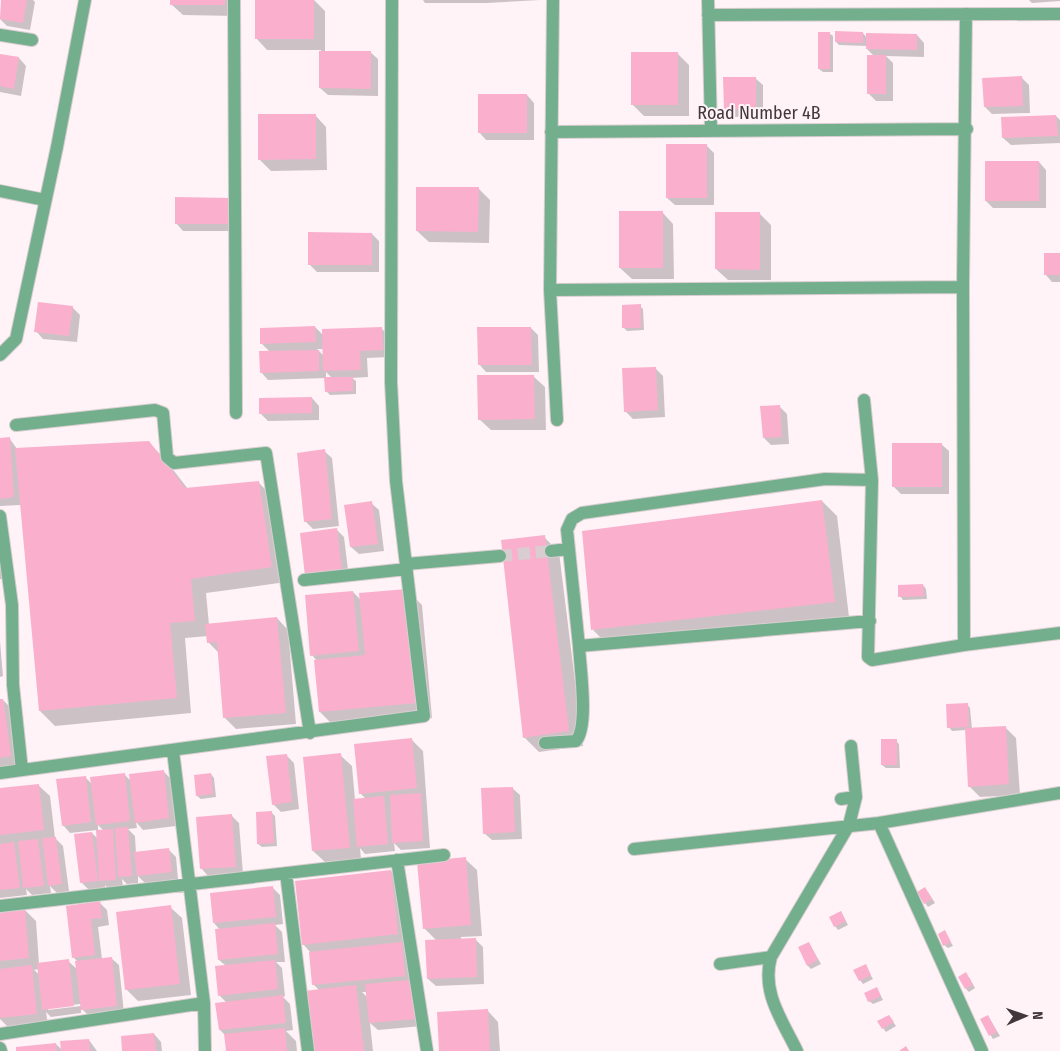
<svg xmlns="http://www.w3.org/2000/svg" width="1060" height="1051" viewBox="0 0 1060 1051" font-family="'Fira Sans Condensed',sans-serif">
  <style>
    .shadow { fill: #0003; fill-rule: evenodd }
    .building { fill: #fab0cc }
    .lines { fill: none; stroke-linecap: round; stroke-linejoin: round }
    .minor-tunnel { stroke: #d9cdd1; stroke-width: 12; stroke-dasharray: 12 6; stroke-linecap: butt }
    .minor-casing { stroke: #d9cdd1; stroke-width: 14 }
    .minor { stroke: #73af8d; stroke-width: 12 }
    .labels { text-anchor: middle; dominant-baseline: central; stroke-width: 4; stroke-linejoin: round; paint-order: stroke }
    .street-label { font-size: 18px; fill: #42373b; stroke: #fff3f7 }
  </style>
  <rect width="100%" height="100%" fill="#fff3f7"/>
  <!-- shadow -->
  <path class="shadow" d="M3 0H33L35 2 30 30 7 26 0 19Z
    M171 0H236V16L183 15 171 4Z
    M256 0H314L325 11V52H370L378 59V96L328 95 320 88 321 50H267L256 38Z
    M423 0H540L487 3H425Z
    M1029 0H1060V1L1032 3Z
    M829 33 833 36V72H823L819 69Z
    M863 33 867 38 917 35 924 43V57L886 56 893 63V101H876L868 93 874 56 867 49V46L839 45 836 42Z
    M677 53 689 65V116H644L633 105Z
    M0 55 19 58 26 66 21 96 0 92Z
    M755 78 763 85V116L733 117 725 109Z
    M1022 78 1029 85 1030 113 992 114 985 107Z
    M527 95 534 103V140H486L479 132Z
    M315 115 326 127 327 170 271 171 259 159Z
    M1056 116 1060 120V143L1011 145 1003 138Z
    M707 146 714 153V205H675L667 198Z
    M1039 162 1046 170V208H993L986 201Z
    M478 188 490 200 489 243 429 242 417 231Z
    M230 199 238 231H183L176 223Z
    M662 212 673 224 674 279H632L620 268Z
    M760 214 771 225V280H728L716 269Z
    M372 234 379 241V272H317L309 264Z
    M1060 254V282H1052L1045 274Z
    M640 306 643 309 644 330 627 331 623 327Z
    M72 307 80 315 77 342 43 339 36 331Z
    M315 327 323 335 381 328 389 336V357L367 358 368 377 352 378 356 381V394L330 395 326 391V378L268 380 261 372 270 352 262 344ZM317 349H324V356ZM326 372 332 378H326Z
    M531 328 538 335 539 372H486L479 364Z
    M655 368 663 376 665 417 633 419 625 411Z
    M533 376 545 387 546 430H491L479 419Z
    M312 398 319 406V420L268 421 261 414Z
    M779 406 787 414 789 444 771 445 764 438Z
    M0 439H10L17 449 149 443 164 458 188 489 259 483 274 498 286 582 206 593 209 625 277 618 288 630 296 724 236 729 225 718 219 653 208 642V636L185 638 191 713 55 726 40 711 21 505 0 506Z
    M941 444 949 451V494H901L894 487Z
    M324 451 332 458 339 526 313 529 305 521Z
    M822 501 837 516 849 617 608 645 593 630Z
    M371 503 379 510 384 551 359 554 351 547 345 506Z
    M336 529 344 537 349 578 314 583Z
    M544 537 559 552 583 746 539 752 524 737Z
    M0 553 2 579H0Z
    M923 585 926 589 927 599 903 600 900 596Z
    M407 590 422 605 432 718 335 727 320 712 317 661 312 655 353 592 361 600Z
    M0 641 3 676 0 677Z
    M0 700H3L14 711 22 767 0 770Z
    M967 704 970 708 972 729 1005 727 1016 738 1020 795 980 797 969 786 966 730 952 731 949 727Z
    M412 740 423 751 430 848 401 850 394 843 395 851 365 854 360 848 361 859 325 862 313 851 340 755 352 766 355 800 366 799 360 793Z
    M896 741 899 744 900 768H886L882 765Z
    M286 755 294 763 299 809 281 812 273 804Z
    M163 771 171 779 176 826 143 830 136 822 137 828 128 829 135 836 136 853 168 849 176 857 178 879 145 883 138 876V883L127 884 122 879 123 887 108 888 105 885V888L89 890 81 882 92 833 97 838V830L70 833 63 825 85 777 92 784 124 774 131 781ZM98 825 104 831H98Z
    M211 774 214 778 216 797 201 799 197 796Z
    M38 785 50 796 55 838 63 846 69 891 57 893 50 886 51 893 32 895 26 889 27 895 0 898V790Z
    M512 788 520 795 522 839 492 840 484 833Z
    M272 813 275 816 277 846 262 847 258 844Z
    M232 816 239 823 243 874 208 876 201 868Z
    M465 859 477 870 482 936 461 937V940L475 939 483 947 484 984 436 986 428 979 437 941 424 928Z
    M391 871 402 882 409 945 404 946 413 955 422 1026 378 1030 370 1023 373 1051H312L319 990 313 984 310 952 303 944ZM362 992H367L368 998Z
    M273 888 280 895 283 924 275 925 282 932 285 962H276L282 968 285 996 283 997 290 1004 293 1030 286 1031 296 1041 297 1051H227L226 1036 220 1030 227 1003 220 996 226 966 219 960 220 930 214 923Z
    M928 892 935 903 928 907 925 903Z
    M100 903 107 910 109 925 98 927 102 959 111 958 119 965 124 1013 90 1017 81 1008V1013L51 1017 46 1012 48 1025 10 1029 0 1019V913L25 910 36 921 39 964 68 961 78 970 77 961 73 957 67 907ZM39 969 40 975 34 970ZM80 1004 81 1006 48 1010V1008Z
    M170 907 182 918 191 995 138 1001 127 990 118 913Z
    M841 912 848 925 838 930 835 926Z
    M945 932 953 946 948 948 944 945Z
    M809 943 821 964 811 969 808 966Z
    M865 966 873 979 863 984 860 980Z
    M969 977 975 988 969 992 966 989Z
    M877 989 883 1000 873 1004 869 1001Z
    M487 1010 498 1022 500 1051H440Z
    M889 1016 896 1026 886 1032 883 1028Z
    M988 1016 1000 1036 993 1039 981 1020Z
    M154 1034 161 1042 162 1051H123Z
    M89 1040 97 1051H18L56 1044 62 1050Z"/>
  <!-- building -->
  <path class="building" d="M1 0H27L23 23 0 19Z
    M170 0H225V5H170Z
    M255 0H314V39H255Z
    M835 31 863 32V43L835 42Z
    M818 32H830V69H818Z
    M866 33 917 34V50L866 49Z
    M319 51H371V89L319 88Z
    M631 52H678V105H631Z
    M0 54 19 57 14 89 0 86Z
    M867 55H886V94H867Z
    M1022 76 1023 106 984 107 982 78Z
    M723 77H756V109L724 110Z
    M478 94H527V133H478Z
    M258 114H316V159L258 160Z
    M1056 115 1058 136 1002 138 1001 117Z
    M666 144H707V198H666Z
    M985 161H1039V201H985Z
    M416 187H479L478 232 416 231Z
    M175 197 231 198V224H175Z
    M619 211H663V268H619Z
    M715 212H760V270L715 269Z
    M308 232 372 233V265H308Z
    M1044 253H1060V275H1044Z
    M38 302 73 306 69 336 34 332Z
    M641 304V328H622V305Z
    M315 326 316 342 260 344V328Z
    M382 327 383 350 360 351 361 370 323 371 322 329Z
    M477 327H531L532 365H478Z
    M319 350V371L260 373 259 351Z
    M656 367 658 410 624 412 622 368Z
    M477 375H534L535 419 478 420Z
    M324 377H353V391L325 392Z
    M312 397V413L259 414V398Z
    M780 405 782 437 763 438 760 406Z
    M10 437 14 497 0 499V438Z
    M149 441 185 488 259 481 272 567 191 579 195 621 170 623 177 698 39 711 15 448Z
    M892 443H942V487H892Z
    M325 449 332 519 304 522 297 453Z
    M822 500 835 602 591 630 582 531Z
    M372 501 378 544 350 547 344 505Z
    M337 528 342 571 305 576 300 533Z
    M545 535 569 731 523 738 501 540Z
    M923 584 924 596 898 597V585Z
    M407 589 417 703 319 712 314 660 365 655 359 593Z
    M353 591 359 651 310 656 305 595Z
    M277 617 286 713 223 718 217 642 207 643 205 624Z
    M0 699H3L11 756 0 758Z
    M968 703 969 727 947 728 946 704Z
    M1006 726 1009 784 968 787 965 728Z
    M412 738 417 788 359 794 354 744Z
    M881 739H897V765H881Z
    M341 753 350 848 312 851 303 757Z
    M287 754 292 802 272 805 266 756Z
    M164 770 169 818 135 823 129 774Z
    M125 773 130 821 96 825 90 777Z
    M211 773 213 794 196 796 194 775Z
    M86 776 91 822 62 826 56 779Z
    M39 784 44 830 0 835V788Z
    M513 787 515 832 483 834 481 788Z
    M421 793 423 841 392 843 390 795Z
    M384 796 388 844 357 847 353 799Z
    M272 811 274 843 257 844 256 812Z
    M232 814 236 867 200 869 196 817Z
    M128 827 132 876 118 877 115 828Z
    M113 829 116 880 99 881 96 830Z
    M92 832 98 881 80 883 74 834Z
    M56 837 62 884 48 886 42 838Z
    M38 839 44 886 23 888 18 841Z
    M14 842 20 888 0 890V844Z
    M169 848 172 872 137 876 134 852Z
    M466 857 471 925 423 929 417 862Z
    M391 870 398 934 302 945 295 881Z
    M273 886 276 917 213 923 210 893Z
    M925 887 932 899 924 904 917 892Z
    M100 901 102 918 91 919 95 955 72 958 66 906Z
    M171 905 180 984 125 990 116 912Z
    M25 909 29 958 0 961V912Z
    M841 911 846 921 834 927 829 917Z
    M275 923 278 954 218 960 215 929Z
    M945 930 951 942 943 946 938 934Z
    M476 938 477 977 427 979 425 940Z
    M402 942 405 976 312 985 309 952Z
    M809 942 818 960 807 966 798 947Z
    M112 957 117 1006 81 1010 75 961Z
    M69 959 74 1006 42 1010 37 963Z
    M275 960 278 989 218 996 215 966Z
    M866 964 871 975 859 981 853 970Z
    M32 965 37 1014 0 1018V969Z
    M966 972 973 985 965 989 958 977Z
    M411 980 415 1019 369 1023 365 984Z
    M356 985 364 1051H311L304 991Z
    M877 987 881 996 868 1002 864 993Z
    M283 995 286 1023 219 1030 215 1003Z
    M488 1009 490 1051H439L437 1012Z
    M889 1015 894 1022 882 1029 877 1021Z
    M988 1015 997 1032 989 1036 980 1019Z
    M285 1028 287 1051H226L224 1034Z
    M154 1033 156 1051H122L121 1036Z
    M89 1039 90 1051H61L60 1041Z
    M56 1043 57 1051H16V1047Z
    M906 1046 909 1051H899Z"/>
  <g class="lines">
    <!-- minor-tunnel -->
    <path class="minor-tunnel" d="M500 556 551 551"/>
    <defs>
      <path id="minor" d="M234 0 236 413
        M553 0 550 290 557 420
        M708 0 711 130
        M966 14 963 287 964 645 1060 633
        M708 15 1060 14
        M0 35 32 40
        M551 132 967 129
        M0 191 45 200
        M550 290 963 287
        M0 355 16 339 57 147 85 0
        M864 400 872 480 868 657 872 660 964 645
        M16 425 155 410 163 413 167 457 174 463 266 453 310 733
        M0 516 12 605 13 685 22 770
        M551 551 569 549
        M406 564 500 556
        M304 580 407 569
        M870 621 579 646 567 530 572 519 582 513 825 479 872 480
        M545 743 576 741C589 726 580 667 579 646
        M173 751 204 1003 205 1051
        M0 773 424 716 396 481 391 382 392 0
        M841 799 856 797
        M879 823 982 1051
        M634 849 879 823 1060 793
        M397 860 427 1051
        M286 873 308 1051
        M0 906 444 855
        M720 964 771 957
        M0 1034 204 1003
        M0 1048 1 1051
        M797 1051C782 1020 761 992 771 957L849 825 856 797 851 746"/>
    </defs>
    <!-- minor casing -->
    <use href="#minor" class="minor-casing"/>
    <!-- minor -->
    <use href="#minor" class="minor"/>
  </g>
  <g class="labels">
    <!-- street labels -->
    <g class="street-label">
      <text x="759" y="113">Road Number 4B</text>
    </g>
  </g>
  <!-- north arrow -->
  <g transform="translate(1025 1016) rotate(88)" stroke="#fff3f7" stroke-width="4" paint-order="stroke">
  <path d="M0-4L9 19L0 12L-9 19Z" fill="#42373b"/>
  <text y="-8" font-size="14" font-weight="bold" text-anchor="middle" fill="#42373b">N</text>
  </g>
</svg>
